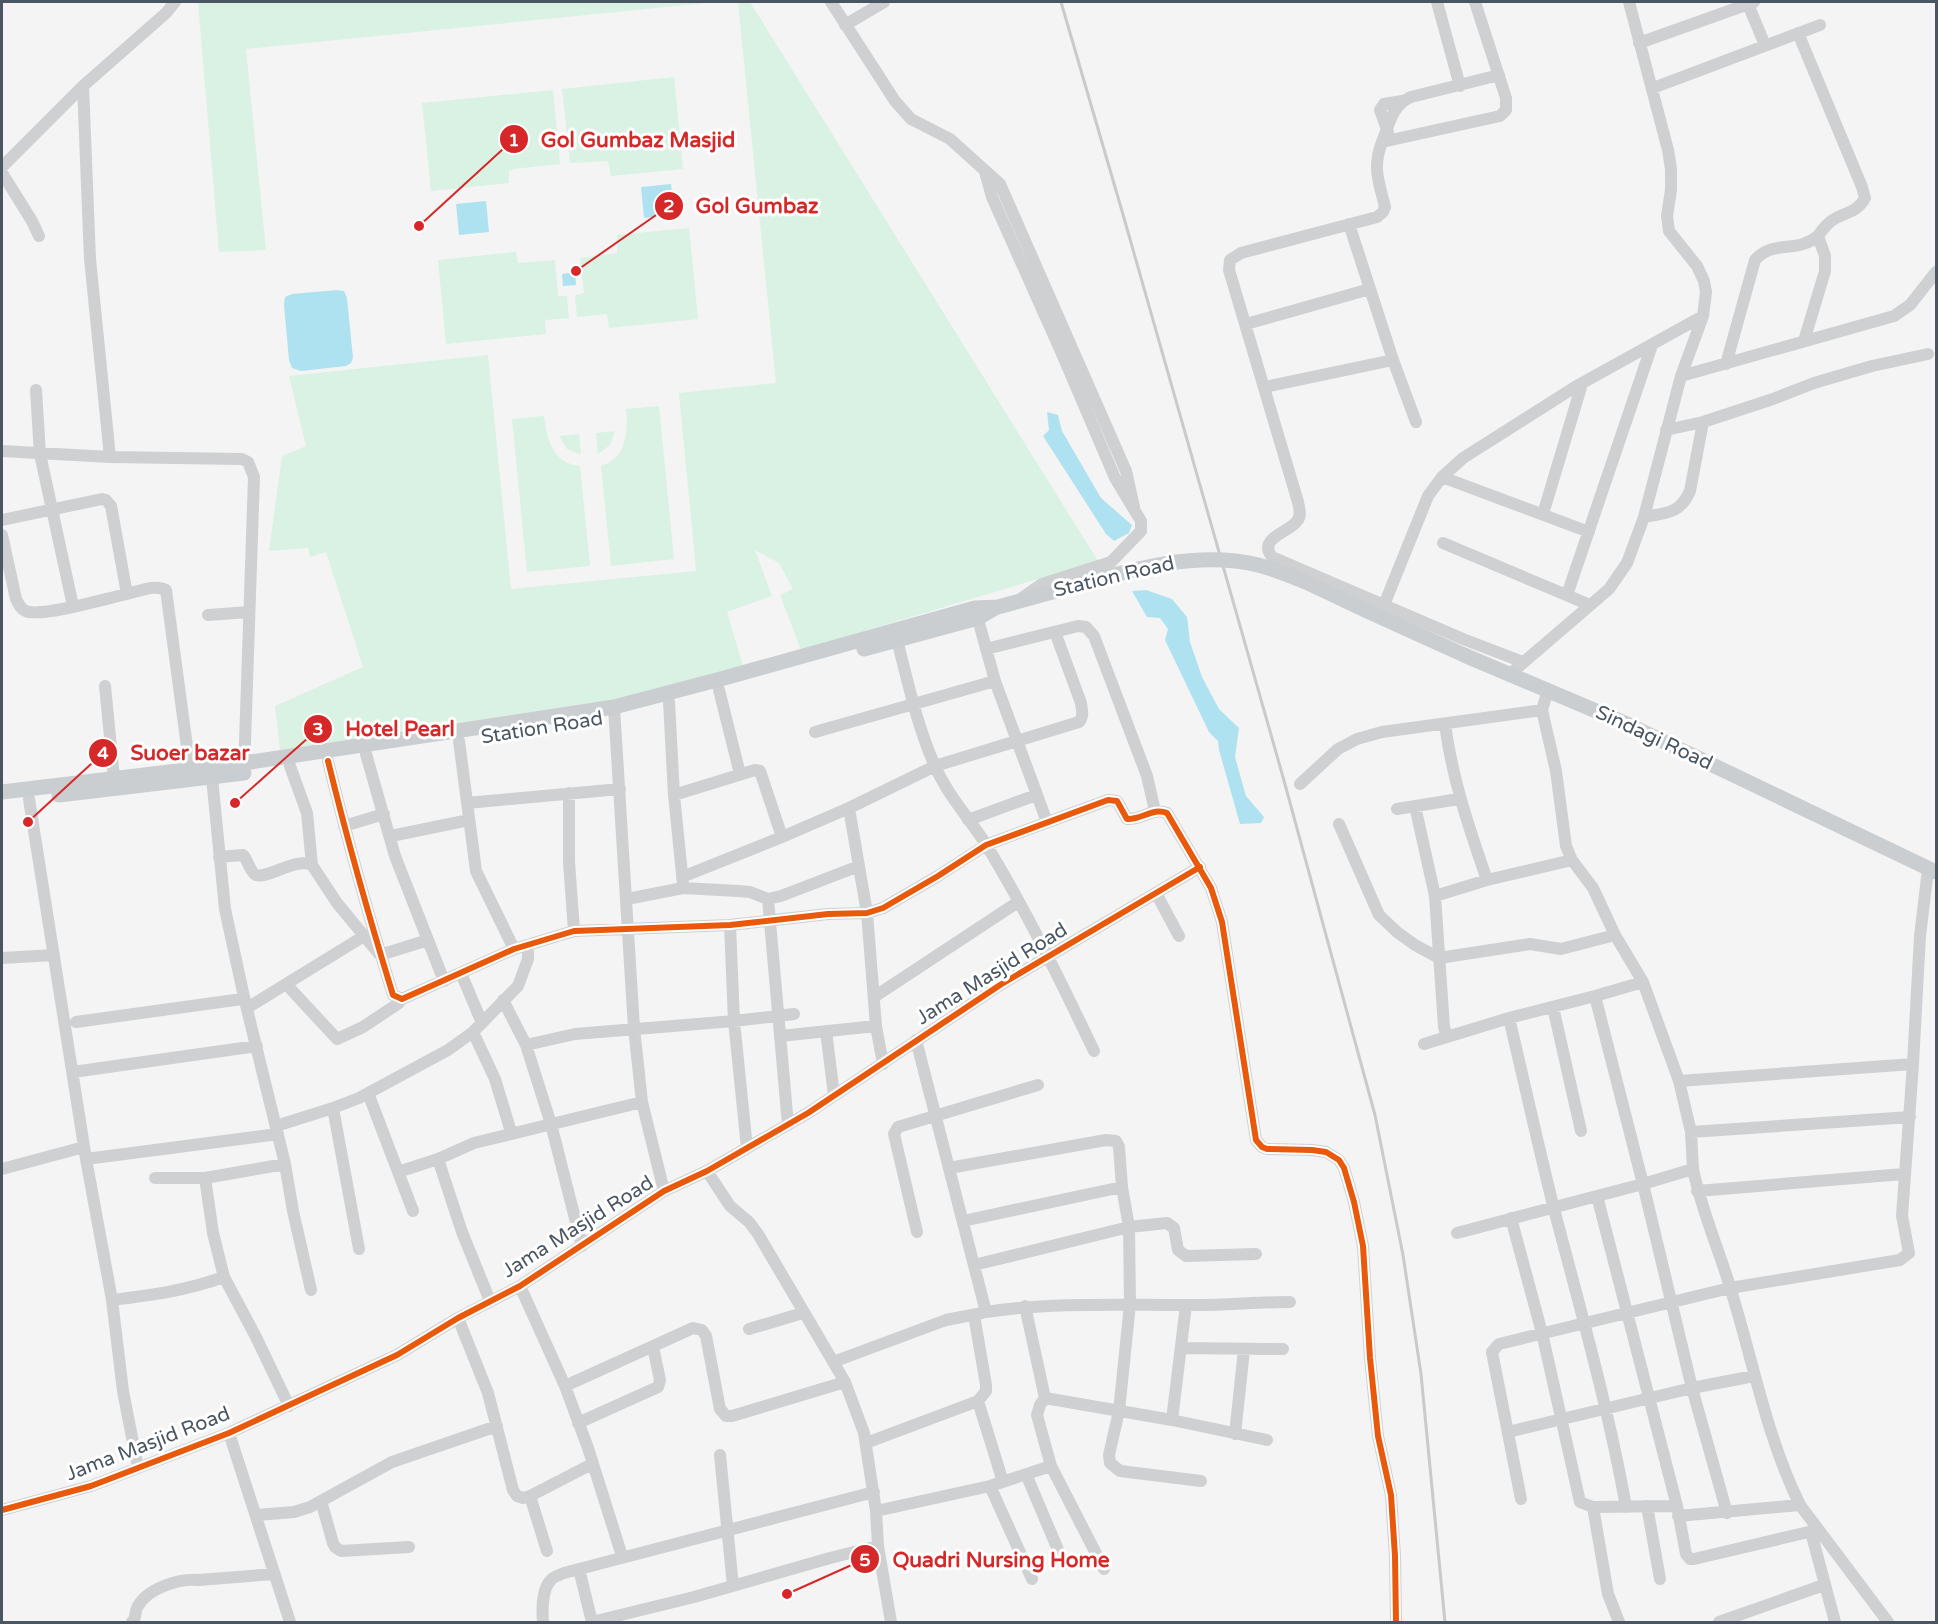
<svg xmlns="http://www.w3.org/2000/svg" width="1938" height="1624" viewBox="0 0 1938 1624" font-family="'Varela Round',sans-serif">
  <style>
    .green { fill: #d9f2e3 }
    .water { fill: #aee2f0 }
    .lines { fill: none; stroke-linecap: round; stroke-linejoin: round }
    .minor { stroke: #ced0d2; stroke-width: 12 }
    .major { stroke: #caced1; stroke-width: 15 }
    .rail { stroke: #c9cacc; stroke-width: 3 }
    .major-bridge { stroke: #caced1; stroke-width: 15 }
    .cycleway-casing { stroke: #fff; stroke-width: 10 }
    .cycleway { stroke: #e8590c; stroke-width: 6 }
    .labels { text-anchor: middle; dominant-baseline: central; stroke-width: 6; stroke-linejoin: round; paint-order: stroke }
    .street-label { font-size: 20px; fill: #4a5661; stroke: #fff }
    .leader { fill: none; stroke: #d62828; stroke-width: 2 }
    .callout-dot { fill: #d62828; stroke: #fff; stroke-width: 2 }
    .mark-label { font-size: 18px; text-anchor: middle; font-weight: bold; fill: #fff }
    .callout-label { font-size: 21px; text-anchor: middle; font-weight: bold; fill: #d62828; stroke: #fff; stroke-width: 6; stroke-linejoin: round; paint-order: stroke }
  </style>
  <rect width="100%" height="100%" fill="#f4f4f4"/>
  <!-- green -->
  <path class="green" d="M198 2H717L246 49 266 250 219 252Z
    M738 2H750L1098 561 801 650 780 595 793 589 779 563 755 550 772 596 727 612 743 666 623 698 280 750 275 706 363 667 326 552 310 557 308 548 269 551 282 456 306 446 289 376 488 355 511 589 696 571 679 393 776 383Z
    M674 77 683 169 611 176 608 161 570 163 562 89Z
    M553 90 560 164 513 169 509 171V183L431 191 422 103Z
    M689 228 698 319 609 328 607 314 577 317 575 295 584 293 580 258 617 253V235Z
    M516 252 518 263 555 260 558 296H567L569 318 545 320 546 334 446 344 438 260Z
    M659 406 674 559 611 566 601 466C627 458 628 432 626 409Z
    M544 416C547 439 552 463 580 466L590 566 527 572 512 419Z
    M615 431 610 445 598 454 596 433Z
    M579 434 581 455 567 449 559 436Z"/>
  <!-- water -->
  <path class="water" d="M671 184 674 215 644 218 641 187Z
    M486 201 489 232 459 235 456 204Z
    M575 272 576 285 563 286 562 274Z
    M337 290 344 291 347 298 353 358 351 363 346 366 301 371 292 368 289 360 284 305 285 297 292 294Z
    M1047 412 1058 415 1062 431 1101 498 1132 525 1129 533 1114 541 1106 534 1043 436 1049 430Z
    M1146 590 1172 599 1187 617 1190 642 1202 677 1219 709 1239 728 1235 757 1246 796 1264 817 1261 823 1240 824 1219 750 1218 741 1209 732 1165 640 1168 629 1160 618 1147 617 1132 591Z"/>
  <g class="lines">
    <!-- minor -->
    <path class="minor" d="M831 2 895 101 911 119 950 139 1000 184 1126 471 1134 507
      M1437 2 1460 86
      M1475 2 1506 98V110L1500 116 1382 142C1372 168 1379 182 1385 207L1383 212 1377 217 1241 253 1230 260 1229 270 1298 502C1299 508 1302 516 1297 521 1290 532 1257 538 1272 557L1463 639 1523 662
      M1747 2 1765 45
      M845 25 884 2
      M1798 33 1862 187 1865 198C1858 211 1848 212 1836 218 1828 222 1823 229 1818 236L1825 256V271L1804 341
      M1639 43 1754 2
      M83 86 90 259 110 457
      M1653 88 1820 25
      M1388 132 1380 110 1384 104 1402 101
      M1382 142C1389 125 1392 105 1411 97L1499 75
      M2 167 83 86 166 13 175 2
      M985 172 992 197 1063 356 1115 478 1141 521V531L1111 562 1042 584 1022 598
      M2 173 32 221 39 236
      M1349 224 1393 360 1416 422
      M1246 324 1370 289
      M1726 364 1755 260C1774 239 1796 254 1818 236
      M1681 376 1894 316 1910 305 1936 272
      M1265 387 1393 360
      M36 390 40 454 73 606
      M1666 430 1703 422 1773 399 1814 383 1872 366 1928 354
      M2 451 110 457 242 459 248 462 254 477 244 772
      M1442 477 1589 532
      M1543 514 1582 384
      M1644 517C1666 513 1680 514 1690 491L1703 422
      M2 520 102 499 106 500 111 506 127 594C104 599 50 615 29 612 22 611 19 605 16 599L2 535
      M1443 543 1590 605
      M127 594C140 591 155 584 166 590L190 769
      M1567 595 1652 345
      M1384 605 1428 496 1442 477 1463 458 1575 387 1703 316
      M976 612 995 681 1047 822
      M208 615 249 612
      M897 640C908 682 917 726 935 766 948 796 970 819 987 846 1027 912 1061 982 1094 1051
      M986 649 1078 626 1086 627 1094 636 1147 776 1155 811
      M1510 674 1609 589 1627 563 1644 517 1681 376 1703 316 1706 292 1704 281 1697 266 1669 231 1667 216 1671 190V169L1668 150 1629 2
      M105 686 114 778
      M719 690 740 774
      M1548 690 1542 710 1556 771 1566 846 1572 860 1593 888 1615 935 1643 982 1595 996 1643 1184 1597 1196 1677 1506 1686 1554 1690 1559H1694L1817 1530
      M669 702 674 795 683 884
      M614 707 634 1028 642 1102 664 1191
      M1445 724C1452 778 1469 828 1487 880
      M815 732 995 681
      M459 741 476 871 514 949
      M366 754 395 856 444 981
      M328 761C347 839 369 917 393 995L402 999 514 949 574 931 730 925 828 914 867 913 883 908 938 876 986 845 1108 800 1117 801 1127 819C1142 820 1153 807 1167 813L1211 888 1222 922 1256 1140 1262 1147 1267 1149 1312 1150 1326 1152 1339 1160 1344 1168 1354 1202 1363 1246 1370 1358 1378 1436 1391 1495 1395 1556 1396 1622
      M290 766 307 813 312 865
      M212 778 225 909 244 997 285 1164 293 1211 311 1290
      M1300 784 1338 749 1357 739 1382 732 1542 710
      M569 793V862L574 931
      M674 795 755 770 760 771 782 837
      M29 799 86 1159 112 1300 123 1391 138 1468
      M467 803 620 789
      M1415 806 1435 896 1444 1027 1447 1037
      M849 808 867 913 876 1026 883 1064
      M1397 809 1459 799
      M968 820 1036 795
      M1339 824 1379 915 1397 932 1415 945 1439 958 1530 944 1561 949 1615 935
      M344 826 384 814
      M391 836 469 820
      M219 857 243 855C248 860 250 872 256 875 269 879 295 857 312 865L337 903 380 955 428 940
      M682 877 782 837 849 808 935 766 1079 722C1084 716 1082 711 1081 703L1055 632
      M1156 893 1179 936
      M1435 896 1487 880 1572 860
      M627 899 683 888 738 891 750 892 768 899 781 896 859 866
      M768 899 788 1125
      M730 925 734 1021 747 1148
      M2 958 54 955
      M461 973 482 1023
      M1643 982 1679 1081 1691 1132 1693 1169
      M286 984 337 1039 363 1027 399 1003
      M874 997 1018 902
      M503 1000 526 1045 551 1124 582 1246
      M1553 1007 1581 1131
      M247 1008 364 936
      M1509 1018C1524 1081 1538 1145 1554 1209 1580 1308 1608 1406 1626 1507
      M76 1022 242 999 244 997
      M826 1031 834 1095
      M473 1032 495 1079 511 1132
      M780 1036 876 1026
      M916 1040 986 1312C1052 1302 1118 1305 1184 1305 1219 1306 1255 1302 1290 1302
      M1424 1044 1509 1018 1595 996
      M526 1045 575 1034 734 1021 794 1014
      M1913 1064 1920 936 1928 869
      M73 1072 257 1046
      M368 1093 413 1211
      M333 1108 359 1249
      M276 1126 333 1108 359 1098 448 1050 473 1032 518 986 528 959V945
      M1691 1132 1910 1117
      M86 1159 278 1134
      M438 1159 462 1232 490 1301
      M949 1168 1106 1140 1116 1141 1119 1147 1122 1187 1129 1227 1130 1304 1119 1411 1109 1455 1110 1463 1120 1471 1201 1481
      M2 1169 84 1147
      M707 1171 730 1206 749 1222 758 1234 845 1382 864 1433 876 1511 878 1546 891 1622
      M398 1172 438 1159 474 1143 642 1102
      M155 1178H205L285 1164
      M205 1178 213 1233 224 1277 256 1337 289 1406
      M1697 1191 1904 1174
      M1511 1218 1542 1333 1580 1502 1593 1507 1677 1506
      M963 1221 1122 1187
      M917 1232 894 1134 898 1127 1038 1085
      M1457 1233 1597 1196
      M974 1265 1129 1227 1167 1223 1174 1228 1178 1250 1186 1256 1256 1254
      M520 1286 565 1386 588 1448 622 1556
      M112 1300C153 1295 184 1291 224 1277
      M1025 1306 1045 1398 1172 1420 1267 1440
      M974 1315 986 1385V1391L978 1401 1003 1482
      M458 1318 488 1393 513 1490 517 1496 523 1498 530 1496
      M749 1329 803 1313
      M1181 1348 1283 1349
      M833 1362 946 1320 982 1313
      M565 1386 693 1328 702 1330 706 1336 720 1409 726 1416H732L845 1382
      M1045 1398 1040 1405 1037 1415 1051 1466 1104 1569
      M1172 1420 1186 1305
      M578 1423 658 1387 660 1380 653 1347
      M1508 1432 1692 1388 1754 1376
      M229 1433 290 1622
      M1235 1434 1244 1350
      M866 1443 978 1401
      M720 1455 733 1586
      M1026 1474 1064 1564
      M990 1486 1032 1579
      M1521 1499 1492 1352 1499 1344 1730 1288 1900 1260 1909 1253 1902 1216 1913 1064 1679 1081
      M321 1501 333 1543 335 1547 341 1551 409 1547
      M1800 1505 1888 1622
      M1647 1506 1660 1579
      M1593 1507 1608 1594 1619 1622
      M2 1510 91 1486 229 1433 397 1355 458 1318 520 1286 664 1191 707 1171 808 1113 1000 985 1200 867
      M876 1511 990 1486 1051 1466
      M257 1515 294 1512 310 1507 392 1462 497 1426
      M1678 1516 1800 1505C1766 1436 1753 1360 1730 1287 1718 1247 1701 1209 1693 1169L1643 1184 1692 1388 1727 1513
      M1811 1532 1835 1622
      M547 1551 530 1496 592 1464
      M579 1569 592 1622
      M132 1622 134 1620C136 1615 135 1610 138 1606 148 1588 180 1578 199 1580L274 1574
      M543 1622C542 1610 542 1589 551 1580 554 1576 560 1575 564 1573L874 1492
      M592 1622 694 1597 830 1558 878 1546
      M1719 1622 1824 1585"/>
    <!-- major -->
    <path class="major" d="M1367 611 1464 655 1629 725 1936 872
      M864 649 978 618 995 608
      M2 792 244 763 614 707 717 680 975 608 998 607 1056 591
      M59 795 244 773"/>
    <!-- rail -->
    <path class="rail" d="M1061 2 1122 211 1283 777 1375 1115 1403 1255 1421 1374 1445 1622"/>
    <!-- major-bridge -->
    <path class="major-bridge" d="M1056 591C1121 573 1191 549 1258 565 1296 575 1332 595 1367 611"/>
    <defs>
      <path id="cycleway" d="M328 761C347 839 369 917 393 995L402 999 514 949 574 931 730 925 828 914 867 913 883 908 938 876 986 845 1108 800 1117 801 1127 819C1142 820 1153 807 1167 813L1211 888 1222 922 1256 1140 1262 1147 1267 1149 1312 1150 1326 1152 1339 1160 1344 1168 1354 1202 1363 1246 1370 1358 1378 1436 1391 1495 1395 1556 1396 1622
        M2 1510 91 1486 229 1433 397 1355 458 1318 520 1286 664 1191 707 1171 808 1113 1000 985 1200 867"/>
    </defs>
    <!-- cycleway casing -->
    <use href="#cycleway" class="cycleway-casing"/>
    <!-- cycleway -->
    <use href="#cycleway" class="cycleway"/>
  </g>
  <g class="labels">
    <!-- street labels -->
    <g class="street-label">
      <text transform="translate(1114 577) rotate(-13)">Station Road</text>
      <text transform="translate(542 728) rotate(-9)">Station Road</text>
      <text transform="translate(1654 738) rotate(25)">Sindagi Road</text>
      <text transform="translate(992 974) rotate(-32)">Jama Masjid Road</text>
      <text transform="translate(578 1227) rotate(-32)">Jama Masjid Road</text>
      <text transform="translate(148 1444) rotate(-21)">Jama Masjid Road</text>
    </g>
  </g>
  <!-- callouts -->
  <path class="leader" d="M419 226L514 139M576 271L669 206M235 803L318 729M28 822L103 753M787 1594L865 1559"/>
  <g class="callout-dot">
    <circle cx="419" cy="226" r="6"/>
    <circle cx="576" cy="271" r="6"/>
    <circle cx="235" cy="803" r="6"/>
    <circle cx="28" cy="822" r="6"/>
    <circle cx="787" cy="1594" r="6"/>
    <circle cx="514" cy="139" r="15"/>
    <circle cx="669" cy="206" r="15"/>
    <circle cx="318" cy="729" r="15"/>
    <circle cx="103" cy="753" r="15"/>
    <circle cx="865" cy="1559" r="15"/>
  </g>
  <g class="mark-label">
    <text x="514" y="146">1</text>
    <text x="669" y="212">2</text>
    <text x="318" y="735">3</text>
    <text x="103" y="759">4</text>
    <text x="865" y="1566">5</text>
  </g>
  <g class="callout-label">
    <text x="638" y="147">Gol Gumbaz Masjid</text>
    <text x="757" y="213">Gol Gumbaz</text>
    <text x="400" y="736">Hotel Pearl</text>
    <text x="190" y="760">Suoer bazar</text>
    <text x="1001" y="1567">Quadri Nursing Home</text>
  </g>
  <!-- border -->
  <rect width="1938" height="1624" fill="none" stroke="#4a5661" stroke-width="6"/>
</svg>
